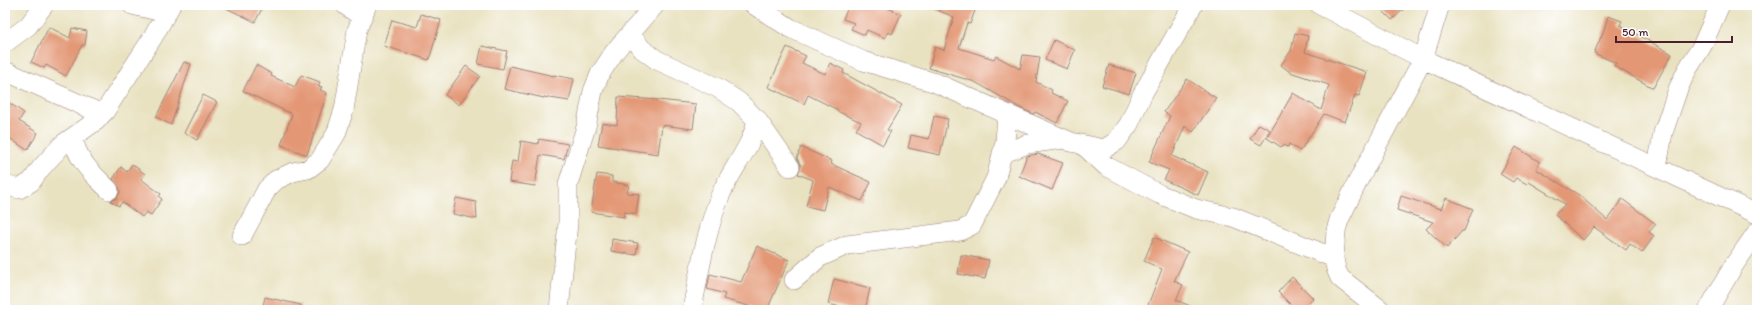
<svg xmlns="http://www.w3.org/2000/svg" width="1762" height="315" viewBox="0 0 1762 315" font-family="Itim,sans-serif">
  <style>
    .building { fill: #e39774 }
    .lines { fill: none; stroke-linecap: round; stroke-linejoin: round }
    .minor-casing { stroke: #9a8076; stroke-width: 20 }
    .minor { stroke: #fff; stroke-width: 19 }
  </style>
  <rect width="100%" height="100%" fill="#fff"/>
  <filter id="ink" filterUnits="userSpaceOnUse"><feTurbulence type="fractalNoise" baseFrequency=".025" numOctaves="2"/><feDisplacementMap in="SourceGraphic" scale="8" xChannelSelector="R" yChannelSelector="G"/><feConvolveMatrix kernelMatrix="1 2 1 2 8 2 1 2 1" color-interpolation-filters="sRGB"/></filter>
  <filter id="wash" filterUnits="userSpaceOnUse"><feTurbulence type="fractalNoise" baseFrequency=".012" numOctaves="4" result="noise"/><feDisplacementMap in="SourceGraphic" scale="16" xChannelSelector="R" yChannelSelector="G"/><feGaussianBlur stdDeviation="0.9" result="paint"/><feColorMatrix in="noise" values="0 0 0 0 0 0 0 0 0 0 0 0 0 0 0 0 0 1.4 0 .05"/><feComposite in="paint" operator="in"/></filter>
  <g filter="url(#wash)">
    <rect width="100%" height="100%" fill="#e9e2c1"/>
    <g id="blocks">
      <!-- building -->
      <path class="building" d="M220 5H264L255 22Z
        M849 5H881L901 14 892 34 888 32 885 38 867 30 865 35 851 29 854 23 843 19Z
        M925 5H977L970 24 967 23 959 48 994 59 996 56 1020 69 1023 55 1040 57 1036 82 1052 90 1051 93 1068 101 1057 123 1035 112 1034 114 1024 110 975 82 929 68 935 47 944 50 954 17Z
        M1377 5H1408L1392 20Z
        M421 14 441 20 429 60 384 46 392 20 417 27Z
        M1608 16 1622 21 1620 25 1672 54 1653 88 1614 66 1616 63 1594 53 1604 30Z
        M49 27 70 38 72 28 87 31 85 45H82L66 76 46 65 44 68 31 62Z
        M1295 33 1308 36 1305 52 1367 72 1359 96 1355 95 1345 122 1324 114 1300 151 1289 144 1288 147 1283 145 1281 147 1267 138 1293 93 1321 110 1329 85 1290 72 1281 65 1291 51Z
        M1054 40 1075 50 1067 69 1045 60Z
        M482 46 507 51 503 69 478 64Z
        M787 47 806 56 802 63 825 74 830 63 844 70 843 73 902 105 887 130 891 131 883 145 856 130 861 122 837 111 838 110 808 95 804 104 768 87Z
        M184 62 191 64 171 125 156 117Z
        M256 65 272 74 271 76 295 87 301 75 320 82 318 86 322 87 320 90 327 93 307 155 281 145 292 114 243 91Z
        M1109 65 1136 73 1129 94 1102 86Z
        M466 66 480 76 459 105 445 95Z
        M510 66 554 76V75L574 79 569 101 544 97V98L504 89Z
        M1187 79 1216 98 1193 132 1185 126 1172 156 1208 172 1198 195 1164 180 1169 170 1149 162 1170 116 1164 112Z
        M203 95 217 102 197 140 184 133Z
        M618 97 658 100 696 104 693 129 662 125 658 154 598 145 602 123 617 125Z
        M5 100 24 113 19 121 38 133 27 150 5 135Z
        M934 116 948 119 940 155 908 148 911 135 929 139Z
        M1259 124 1270 130 1261 145 1250 139Z
        M539 139 568 144 564 159 540 155 535 186 509 182 512 161 518 162 521 141 538 144Z
        M801 147 832 161 831 164 871 182 862 201 829 187 823 210 806 206 813 180 798 174 801 166 797 158Z
        M1516 147 1540 162 1536 169 1579 195 1607 220 1622 199 1656 224 1649 232 1654 236 1642 253 1630 244 1626 250 1594 227 1583 240 1555 215 1565 204 1529 182 1527 184 1516 178 1513 182 1500 174Z
        M1038 154 1063 163 1052 190 1019 176 1027 156Z
        M132 164 145 174 141 179 161 194 159 197 162 199 151 215 146 212 142 217 122 202 119 206 110 201 117 198 120 192 119 187 113 179 121 167 127 172Z
        M597 174 612 176V182L629 185 627 193 639 194 636 214 624 212V217L591 212Z
        M1401 196 1441 209 1446 198 1473 209 1464 231H1462L1447 248 1426 229 1433 222 1397 210Z
        M456 198 476 202 477 219 453 214Z
        M1154 237 1188 252 1174 281 1183 285 1176 300 1200 310H1146L1162 269 1144 261Z
        M612 239 638 243 636 255 611 251Z
        M757 246 789 260 767 310H752V307L723 299 725 294 707 289 710 274 741 282Z
        M961 255 989 260 985 279 958 274Z
        M1292 277 1313 298 1301 310H1296L1278 292Z
        M834 279 870 288 865 310H854L828 304Z
        M265 297 301 305 300 310H262Z"/>
    </g>
  </g>
  <g filter="url(#ink)">
    <use href="#blocks" fill-opacity="0" stroke="#9a8076" stroke-width="1"/>
    <g class="lines">
      <defs>
        <path id="minor" d="M132 5 167 13
          M345 5 362 17
          M754 5 790 28 863 61 936 83 1071 142 1104 149 1117 141 1129 124 1143 93 1193 5
          M1320 5 1423 59 1757 214
          M630 34 642 49 657 60 718 88 739 102 758 121 790 167
          M5 43 28 26 44 5
          M5 71 102 114
          M73 137C77 161 93 174 109 190
          M1083 145 1106 166 1159 194 1196 209 1233 217 1334 258
          M1002 154 1027 144 1063 139
          M1657 167 1663 133 1678 89 1687 70 1702 46 1720 5
          M5 185 19 189 31 182 41 168 63 144 96 121 105 111 153 37 171 5
          M242 236 267 189 276 180 293 172 308 169 320 160 336 134 344 110 357 30 367 5
          M794 280 820 257 847 245 960 231 972 225 996 178 1005 142 1007 114
          M559 310 568 223V184L586 127 593 91 600 74 615 51 655 5
          M692 310C699 272 706 232 720 196 731 169 752 148 757 119
          M1381 310 1340 278 1336 269 1334 258 1336 231 1339 220 1359 179 1423 59 1440 5
          M1708 310 1734 265 1757 232"/>
      </defs>
      <!-- minor casing -->
      <use href="#minor" class="minor-casing"/>
      <!-- minor -->
      <use href="#minor" class="minor"/>
    </g>
  </g>
  <!-- margin -->
  <rect width="1762" height="315" fill="none" stroke="#fff" stroke-width="20"/>
  <!-- scale -->
  <path d="M1616 36v6h116v-6" fill="none" stroke="#4a1f2b" stroke-width="2"/>
  <text x="1622" y="36" font-size="12" fill="#4a1f2b" stroke="#ffffff" stroke-width="3" paint-order="stroke">50 m</text>
</svg>
